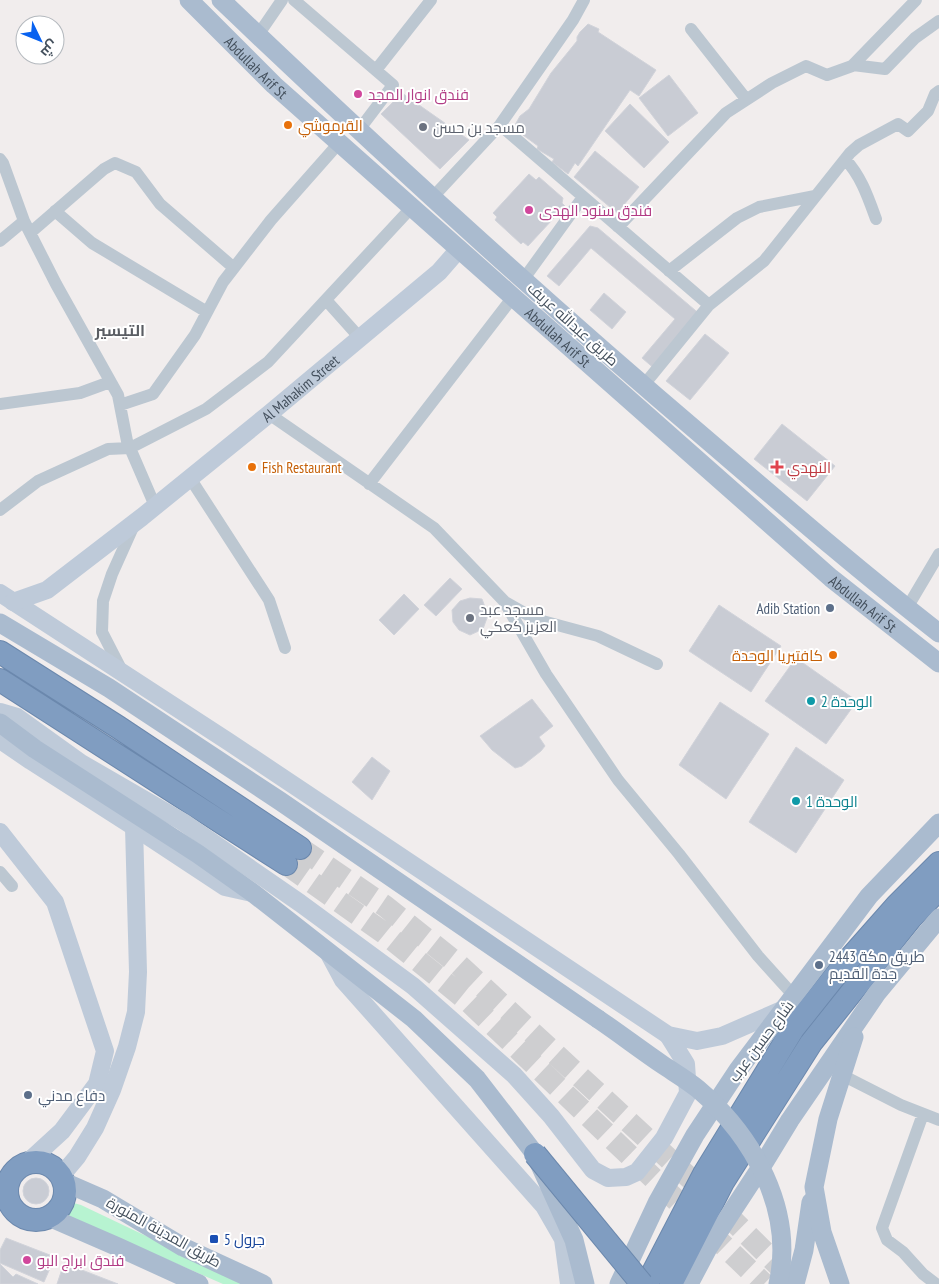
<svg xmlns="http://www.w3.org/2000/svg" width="939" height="1284" viewBox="0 0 939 1284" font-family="'PT Sans Narrow',Cairo,sans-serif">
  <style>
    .green { fill: #b7f3d1 }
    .building { fill: #c9ccd4; stroke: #d1d3da }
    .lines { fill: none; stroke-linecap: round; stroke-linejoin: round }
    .highway-tunnel { stroke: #ceced0; stroke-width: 22; stroke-dasharray: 22 11; stroke-linecap: butt }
    .highway-casing { stroke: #6b88ad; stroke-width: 24 }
    .street { stroke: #bcc7d1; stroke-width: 12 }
    .secondary { stroke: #becad9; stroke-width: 18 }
    .primary { stroke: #aabbcf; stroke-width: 19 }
    .highway { stroke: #809dc1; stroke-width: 22 }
    .highway-bridge-casing { stroke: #6b88ad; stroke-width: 24; stroke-linecap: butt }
    .primary-bridge { stroke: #aabbcf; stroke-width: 19 }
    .highway-bridge { stroke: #809dc1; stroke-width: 22 }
    .hotel-dot { fill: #d1479c; stroke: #fff; stroke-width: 2 }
    .food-dot { fill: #e8710a; stroke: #fff; stroke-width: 2 }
    .worship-dot { fill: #6b7280; stroke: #fff; stroke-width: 2 }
    .health-dot { fill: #e0444e; stroke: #fff; stroke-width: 2 }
    .service-dot { fill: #5c6f8a; stroke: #fff; stroke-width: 2 }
    .culture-dot { fill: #0f9aa8; stroke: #fff; stroke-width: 2 }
    .transit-dot { fill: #1a4fb4; stroke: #fff; stroke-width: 2 }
    .labels { text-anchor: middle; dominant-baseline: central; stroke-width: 4; stroke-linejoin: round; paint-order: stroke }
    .street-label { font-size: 15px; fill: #44505d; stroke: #fff }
    .hotel-label { font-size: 15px; fill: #b23c85; stroke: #fff; text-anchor: start }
    .food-label { font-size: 15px; fill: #c56008; stroke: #fff; text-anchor: start }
    .worship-label { font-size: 15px; fill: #5b616d; stroke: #fff; text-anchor: start }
    .health-label { font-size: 15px; fill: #be3a42; stroke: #fff; text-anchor: start }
    .service-label { font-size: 15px; fill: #4e5e75; stroke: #fff; text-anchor: start }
    .culture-label { font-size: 15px; fill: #0d838f; stroke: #fff; text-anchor: start }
    .transit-label { font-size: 15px; fill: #164399; stroke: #fff; text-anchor: start }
    .neighbourhood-label { font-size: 16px; font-weight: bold; fill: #5a5d63; stroke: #fff }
  </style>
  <rect width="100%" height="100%" fill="#f1eded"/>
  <!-- green -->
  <path class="green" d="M70 1202 81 1205 247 1284H223L65 1215V1209Z"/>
  <!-- building -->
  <path class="building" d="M588 24 599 29 598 32 656 70 639 96 630 90 578 166 575 163 568 174 552 162 554 159 537 149 538 146 523 135 525 132 515 125 520 116 529 109 551 73 577 41V37L580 32Z
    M669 75 698 113 668 136 639 98Z
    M402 93 469 140 440 169 381 114Z
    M630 104 669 142 644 168 605 131Z
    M595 151 639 187 617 213 574 177Z
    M529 174 536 180 539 177 563 198 562 203 565 206 528 246 523 242 521 244 495 220 497 217 493 213Z
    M590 226 598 228 702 316 656 370 642 358 675 319 591 248 559 286 547 276Z
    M604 293 626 312 612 329 590 310Z
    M705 334 729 353 690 400 666 381Z
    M782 424 835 466 807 501 754 459Z
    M450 578 462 589 436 616 424 605Z
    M404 594 419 609 394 635 379 620Z
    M470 598 482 599 488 615 483 629 470 635 459 630 453 622 452 610 460 601Z
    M719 605 781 646 751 692 689 651Z
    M796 658 857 701 826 744 765 701Z
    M532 699 553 726 539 737 545 746 541 751 522 766 515 768 492 750 480 736Z
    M720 702 769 734 726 799 679 765Z
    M796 747 844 780 796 853 749 822Z
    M372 757 390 771 372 800 352 782Z
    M23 1191a13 13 0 1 1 26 0a13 13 0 1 1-26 0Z
    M6 1238 55 1257 44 1282 0 1263V1250Z
    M64 1263 118 1284H57Z
    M0 1264 13 1277 16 1274 38 1284H0Z"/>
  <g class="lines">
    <!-- highway-tunnel -->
    <path class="highway-tunnel" d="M300 848 385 906 459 965 695 1183 793 1280
      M286 864 384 933 469 1002 764 1284"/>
    <defs>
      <path id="highway" d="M0 652 118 727 300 848
        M0 680 286 864
        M7 1191a29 29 0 1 1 58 0a29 29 0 1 1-58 0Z
        M647 1284 704 1174 793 1029 843 966 897 905 939 863
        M671 1284 723 1182 811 1043 911 918 939 889"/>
    </defs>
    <!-- highway casing -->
    <use href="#highway" class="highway-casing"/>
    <!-- street -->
    <path class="street" d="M294 0 393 85 359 130
      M691 29 746 99
      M258 35 282 0
      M853 65 885 69 915 38 939 21
      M376 70 431 0
      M500 125 709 305
      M0 159 3 163 24 221 56 284 118 395 127 441 155 506
      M845 159C861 176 868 197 876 219
      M432 198 500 125 573 20 584 0
      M55 211 92 243 207 312
      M618 227 726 113 772 83 806 66 827 75 852 66 916 0
      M30 233 104 169 115 163 136 172 160 204 234 268
      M0 241 24 221
      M669 271 737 218 759 207 815 196
      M523 280 583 197
      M326 300 360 338
      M643 386 709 305 764 261 850 153 859 145 898 124 908 131 928 111 935 94 939 91
      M0 404 80 393 110 382
      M120 405 153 394 195 335 223 282 271 220 339 143
      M269 414 434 528 504 601 546 674 618 780 679 854 758 956 794 996
      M190 478 269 600 285 648
      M369 484 513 297
      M0 510 38 481 108 449 130 448 206 409 268 362 412 207
      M505 602 535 619 598 636 657 664
      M907 608 939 554
      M122 671 102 632 103 601 112 574 134 525
      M0 872 12 886
      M842 1075 901 1105 939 1120
      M923 1114 882 1228 887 1240 903 1252 923 1274 936 1284"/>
    <!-- secondary -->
    <g class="secondary">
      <path d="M0 593 229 742 668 1035 697 1041 722 1036 784 1009"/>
      <path id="s1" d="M13 602 47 590 142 517 269 414 439 272 459 249"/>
      <path d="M0 712 17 717 81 763 183 822 300 903 413 986 514 1075 551 1116 593 1170 608 1178 626 1177 637 1172 664 1138 688 1093 686 1064 668 1035"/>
      <path d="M0 740 31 761 134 827 225 887 252 893"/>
      <path d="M0 832 55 902 105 1051 97 1084 62 1131 26 1164"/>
      <path d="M328 952 343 980 544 1206 563 1239 569 1284"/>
      <path d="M61 1176 77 1157 95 1128 112 1090 127 1047 136 1012 138 972 134 827"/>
    </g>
    <!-- primary -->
    <g class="primary">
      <path id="s2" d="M189 0 274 85 513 297 831 578 939 663"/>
      <path d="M221 0C379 151 540 298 706 439 783 505 859 571 939 633"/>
      <path d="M0 623 109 688 280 801 598 1019"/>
      <path d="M0 723 35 749 198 854 253 893 414 1019 477 1079 535 1154 574 1240 585 1284"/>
      <path d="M64 1182 103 1199 183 1247 263 1284"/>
      <path d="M49 1217 118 1247 199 1284"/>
      <path d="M619 1284 657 1203 695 1135 738 1070 869 896 939 823"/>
      <path d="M689 1284 708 1248 765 1161 790 1120 877 993 939 918"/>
      <path d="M795 1284 804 1250 811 1202"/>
      <path d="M840 1284 822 1232 814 1187 828 1119 854 1037"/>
    </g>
    <!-- highway -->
    <use href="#highway" class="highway"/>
    <defs>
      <path id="highway-bridge" d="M535 1154 642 1284"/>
    </defs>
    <!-- highway-bridge casing -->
    <use href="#highway-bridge" class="highway-bridge-casing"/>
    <!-- primary-bridge -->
    <path class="primary-bridge" d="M598 1019C620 1034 641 1050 663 1065 675 1073 687 1080 698 1089 753 1136 795 1210 778 1284"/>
    <!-- highway-bridge -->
    <use href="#highway-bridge" class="highway-bridge"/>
  </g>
  <!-- markers -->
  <g class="hotel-dot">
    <circle cx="358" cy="94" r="5"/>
    <circle cx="529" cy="210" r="5"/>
    <circle cx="27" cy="1260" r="5"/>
  </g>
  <g class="food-dot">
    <circle cx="288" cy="125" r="5"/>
    <circle cx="252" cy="467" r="5"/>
    <circle cx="833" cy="655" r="5"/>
  </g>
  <g class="worship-dot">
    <circle cx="423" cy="127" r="5"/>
    <circle cx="470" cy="618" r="5"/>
  </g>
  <path class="health-dot" d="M774.5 459.5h5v5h5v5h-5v5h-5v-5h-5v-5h5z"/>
  <g class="service-dot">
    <circle cx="830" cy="608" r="5"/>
    <circle cx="819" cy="965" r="5"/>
    <circle cx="28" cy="1095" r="5"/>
  </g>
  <g class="culture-dot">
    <circle cx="811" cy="701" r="5"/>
    <circle cx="796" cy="801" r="5"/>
  </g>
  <rect class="transit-dot" x="209" y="1234" width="10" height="10" rx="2.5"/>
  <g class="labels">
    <!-- street labels -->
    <g class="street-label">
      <text stroke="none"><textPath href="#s2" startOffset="95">Abdullah Arif St</textPath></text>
      <text transform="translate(573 324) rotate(42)">طريق عبدالله عريف</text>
      <text stroke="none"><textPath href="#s2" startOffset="500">Abdullah Arif St</textPath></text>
      <text stroke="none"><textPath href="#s1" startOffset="360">Al Mahakim Street</textPath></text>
      <text stroke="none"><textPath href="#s2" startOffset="905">Abdullah Arif St</textPath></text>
      <text transform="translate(761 1041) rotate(-53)">شارع حسين عرب</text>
      <text transform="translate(164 1232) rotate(29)">طريق المدينة المنورة</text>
    </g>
    <!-- hotel labels -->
    <g class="hotel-label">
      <text x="368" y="94">فندق انوار المجد</text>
      <text x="539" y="210">فندق سنود الهدى</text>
      <text x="37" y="1260">فندق ابراج البو</text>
    </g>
    <!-- food labels -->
    <g class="food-label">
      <text x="298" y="125">القرموشي</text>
      <text x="262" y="467">Fish Restaurant</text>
      <text x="823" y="655" text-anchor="end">كافتيريا الوحدة</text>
    </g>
    <!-- worship labels -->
    <g class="worship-label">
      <text x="433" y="127">مسجد بن حسن</text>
      <text x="480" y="609">مسجد عبد<tspan x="480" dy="17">العزيز كعكي</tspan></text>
    </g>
    <!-- health labels -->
    <g class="health-label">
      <text x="787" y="467">النهدي</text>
    </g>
    <!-- service labels -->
    <g class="service-label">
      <text x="820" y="608" text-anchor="end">Adib Station</text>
      <text x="829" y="956">2443 طريق مكة<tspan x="829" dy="17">جدة القديم</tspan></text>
      <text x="38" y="1095">دفاع مدني</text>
    </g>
    <!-- culture labels -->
    <g class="culture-label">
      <text x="821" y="701">الوحدة 2</text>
      <text x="806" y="801">الوحدة 1</text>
    </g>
    <!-- transit labels -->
    <g class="transit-label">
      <text x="224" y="1239">جرول 5</text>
    </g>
    <!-- neighbourhood labels -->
    <g class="neighbourhood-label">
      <text x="120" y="330">التيسير</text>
    </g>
  </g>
  <!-- north arrow -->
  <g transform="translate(40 40) rotate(133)"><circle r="24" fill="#ffffff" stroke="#b4b9be"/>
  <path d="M0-4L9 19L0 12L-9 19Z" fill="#0862f0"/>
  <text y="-8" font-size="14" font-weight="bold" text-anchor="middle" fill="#44505d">ش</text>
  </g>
</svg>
